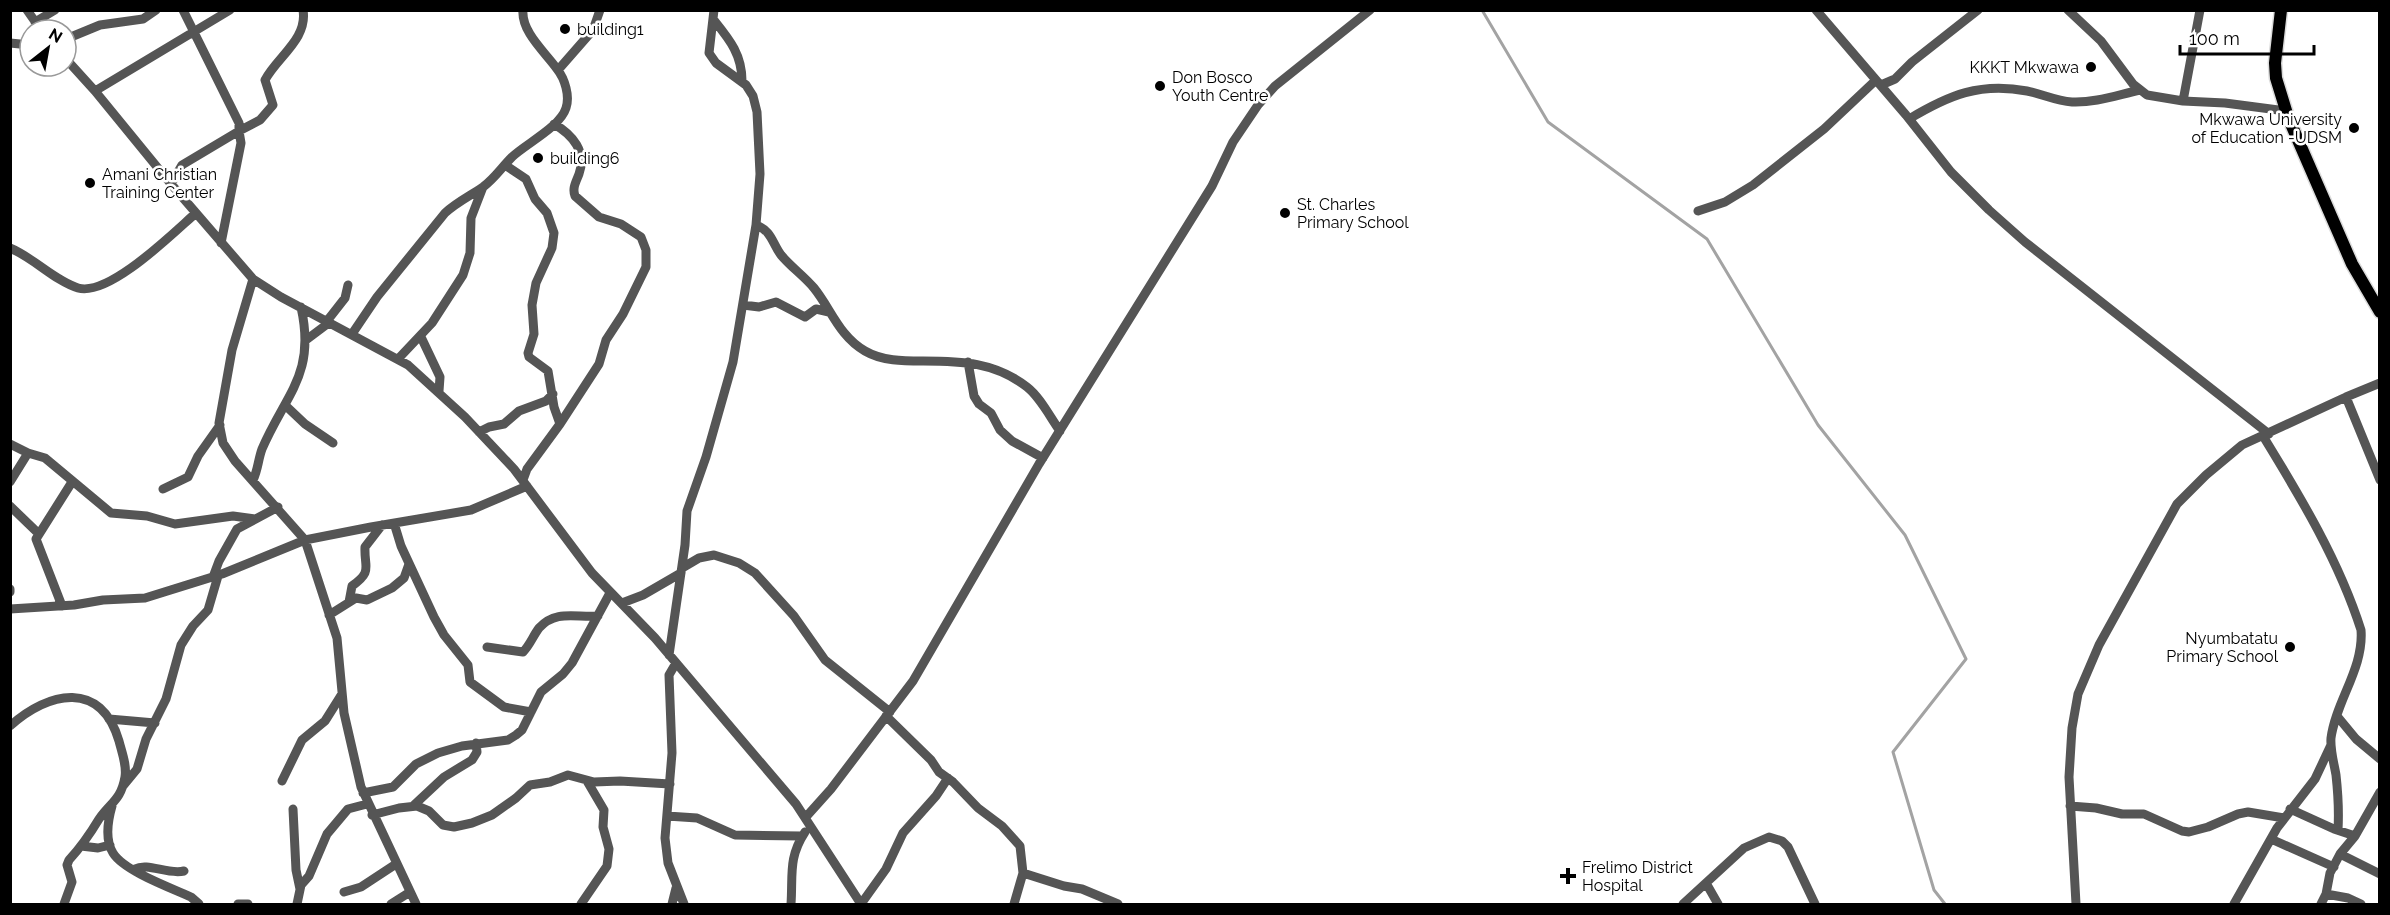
<svg xmlns="http://www.w3.org/2000/svg" width="2390" height="915" viewBox="0 0 2390 915" font-family="Raleway,sans-serif">
  <style>
    .lines { fill: none; stroke-linecap: round; stroke-linejoin: round }
    .stream { stroke: #a3a3a3; stroke-width: 3 }
    .major-casing { stroke: #dbdbdb; stroke-width: 15 }
    .minor { stroke: #555; stroke-width: 9 }
    .major { stroke: #000; stroke-width: 12 }
    .poi-dot { fill: #000; stroke: #fff; stroke-width: 2 }
    .labels { text-anchor: middle; dominant-baseline: central; stroke-width: 5; stroke-linejoin: round; paint-order: stroke }
    .poi-label { font-size: 16px; fill: #000; stroke: #fff; text-anchor: start }
  </style>
  <rect width="100%" height="100%" fill="#fff"/>
  <g class="lines">
    <!-- stream -->
    <path class="stream" d="M1482 10 1548 122 1707 239 1818 425 1905 535 1966 659 1893 752 1934 890 1945 904"/>
    <defs>
      <path id="major" d="M2281 10 2275 63 2276 78 2288 117 2352 264 2380 312"/>
    </defs>
    <!-- major casing -->
    <use href="#major" class="major-casing"/>
    <!-- minor -->
    <path class="minor" d="M27 10 41 30
      M1816 10 1906 115 1951 172 1989 210 2025 242 2269 434
      M2068 10 2101 41 2133 84 2147 95 2183 101 2225 103 2286 111
      M713 19C729 39 742 54 742 81
      M35 22 55 10
      M66 39 100 25 143 19 156 10
      M10 43 30 45
      M66 59 95 91 171 184 253 279 281 297 408 365 465 417 514 469 592 573 655 638 796 804 861 904
      M558 70 593 30 600 10
      M1881 85 1895 79 1912 62 1978 10
      M95 91 230 10
      M2183 101 2200 10
      M1909 119C1949 95 1980 82 2027 91 2042 94 2056 101 2072 102 2095 103 2117 95 2140 90
      M505 165 526 179 535 199 547 213 554 233 552 248 536 283 532 305 534 334 528 353 529 357 548 371 554 407 560 424
      M171 184 182 165 239 131V123L183 10
      M1698 211 1725 202 1753 185 1824 129 1876 80
      M756 225C772 231 772 243 781 255 791 267 804 276 814 288 831 309 839 336 865 351 882 361 903 361 923 361 961 361 995 362 1027 387 1040 397 1050 417 1060 431
      M221 243 241 143 239 131 260 120 273 105 265 80C277 57 308 39 303 10
      M10 248C34 258 55 281 78 288 109 297 173 233 196 213
      M253 279 232 350 219 423 223 443 235 461 305 540 337 638 344 713 361 787 416 904
      M743 305 759 307 776 302 805 317 816 309 829 312
      M327 321 345 298 348 285
      M352 334 377 297 445 213C457 202 470 196 483 187 494 179 502 167 512 157 527 143 560 127 566 108 570 96 565 79 557 69 546 53 521 32 523 10
      M421 337 440 377 439 391
      M306 340 330 322
      M398 359 432 323 463 275 470 253 471 218 483 187
      M968 362 974 396 979 404 991 413 1000 430 1012 441 1043 458
      M2346 397 2380 480
      M286 406 305 424 333 443
      M479 432 489 427 504 424 519 411 546 401 553 394
      M2263 436C2301 498 2339 561 2361 630 2364 668 2336 701 2331 738 2330 750 2334 763 2336 775 2338 793 2339 812 2338 830
      M10 444 28 453 45 458 111 513 147 516 175 524 233 516 255 519
      M253 480C258 470 258 460 262 449 286 393 316 375 301 307
      M523 480 527 469 560 424 599 364 606 340 623 314 646 267V250L641 237 621 224 599 217 575 196C572 188 576 182 579 174 587 152 573 135 554 124
      M10 482 28 453
      M163 489 188 477 198 456 220 425
      M10 506 39 534
      M394 523 401 546 434 617 444 635 468 665 470 682 504 707 531 712
      M682 568 699 558 714 555 739 563 755 573 794 616 825 660 890 712
      M213 577 219 561 237 529 278 507
      M10 589V592
      M349 602 352 586C373 571 364 568 365 547L382 525
      M622 603 643 595 681 573
      M62 606 36 539 72 482
      M10 609 74 605 103 600 145 598 222 574 305 540 371 527 471 510 527 486
      M329 615 356 598 367 600 392 588 404 578 409 564
      M487 647 523 652C530 645 533 636 539 628 556 609 577 618 598 616
      M669 655 685 545 687 511 706 457 733 362 756 225 760 174 757 112 753 96 746 85 716 63 709 53 714 10
      M676 663 669 675 672 753 665 838 668 863 684 904
      M886 716 931 760 939 772 953 782 978 808 1002 826 1020 846 1023 873 1014 904
      M2337 716 2356 739 2380 759
      M109 719 155 723
      M10 726C49 691 101 680 119 741 122 753 127 765 125 777 121 800 111 802 99 819 90 834 81 847 69 860L67 865 72 882 64 904
      M282 781 302 740 325 721 342 694
      M123 786 137 769 146 739 166 699 181 645 193 626 208 610 218 576
      M363 793 393 787 416 764 438 753 462 746 508 740 516 735 522 730 541 692 563 674 572 663 610 593
      M112 806C108 820 105 840 113 853 124 871 171 888 191 897L199 904
      M413 806 444 777 472 760 477 752 476 743
      M2070 806 2096 808 2122 814H2144L2182 831 2189 832 2208 827 2238 814 2248 812 2284 818
      M293 809 296 870 300 889
      M2290 809 2334 829 2355 836
      M372 815 399 808 417 806 429 811 443 825 454 827 472 823 492 815 516 798 530 785 550 782 568 775 594 782 620 781 670 784
      M667 816 697 818 735 835 802 836
      M805 818 831 789 913 681 1039 464 1212 186 1233 142 1258 105 1275 86 1370 10
      M2271 839 2334 867
      M81 846 98 848 110 845
      M2340 854 2380 874
      M135 869C148 862 167 875 184 871
      M1023 873 1064 886 1082 889 1118 904
      M1706 883 1718 904
      M344 892 361 887 396 864
      M2326 894 2348 898 2361 904
      M238 904H248
      M297 904 301 885 309 876 327 834 348 809 367 804
      M391 904 410 892
      M581 904 607 866 609 849 603 827 604 810 587 781
      M672 904 676 888
      M791 904C793 875 788 858 805 832
      M861 904 886 869 903 833 936 796 948 778
      M1683 904 1744 848 1769 837 1782 841 1788 847 1815 904
      M2076 904 2069 777 2072 728 2078 694 2099 645 2177 504 2206 475 2242 445 2346 397 2380 383
      M2234 904 2277 828 2315 779 2331 745
      M2321 904 2326 894 2330 873 2340 854 2355 836 2380 792"/>
    <!-- major -->
    <use href="#major" class="major"/>
  </g>
  <!-- markers -->
  <g class="poi-dot">
    <circle cx="565" cy="29" r="6"/>
    <circle cx="2091" cy="67" r="6"/>
    <circle cx="1160" cy="86" r="6"/>
    <circle cx="2354" cy="128" r="6"/>
    <circle cx="538" cy="158" r="6"/>
    <circle cx="90" cy="183" r="6"/>
    <circle cx="1285" cy="213" r="6"/>
    <circle cx="2290" cy="647" r="6"/>
    <path d="M1565 867h6v6h6v6h-6v6h-6v-6h-6v-6h6z"/>
  </g>
  <g class="labels">
    <!-- poi labels -->
    <g class="poi-label">
      <text x="577" y="29">building1</text>
      <text x="2079" y="67" text-anchor="end">KKKT Mkwawa</text>
      <text x="1172" y="77">Don Bosco<tspan x="1172" dy="18">Youth Centre</tspan></text>
      <text x="2342" y="119" text-anchor="end">Mkwawa University<tspan x="2342" dy="18">of Education -UDSM</tspan></text>
      <text x="550" y="158">building6</text>
      <text x="102" y="174">Amani Christian<tspan x="102" dy="18">Training Center</tspan></text>
      <text x="1297" y="204">St. Charles<tspan x="1297" dy="18">Primary School</tspan></text>
      <text x="2278" y="638" text-anchor="end">Nyumbatatu<tspan x="2278" dy="18">Primary School</tspan></text>
      <text x="1582" y="867">Frelimo District<tspan x="1582" dy="18">Hospital</tspan></text>
    </g>
  </g>
  <!-- border -->
  <rect width="2390" height="915" fill="none" stroke="#000000" stroke-width="24"/>
  <!-- north arrow -->
  <g transform="translate(48 48) rotate(31)"><circle r="28" fill="#ffffff" stroke="#999999" stroke-width="1.5"/>
  <path d="M0-4.5L10 22L0 15L-10 22Z" fill="#000000"/>
  <text y="-9" font-size="16" font-weight="bold" text-anchor="middle" fill="#000000">N</text>
  </g>
  <!-- scale -->
  <path d="M2180 45v9h134v-9" fill="none" stroke="#000000" stroke-width="3"/>
  <text x="2189" y="45" font-size="18" fill="#000000" stroke="#ffffff" stroke-width="4.5" paint-order="stroke">100 m</text>
</svg>
